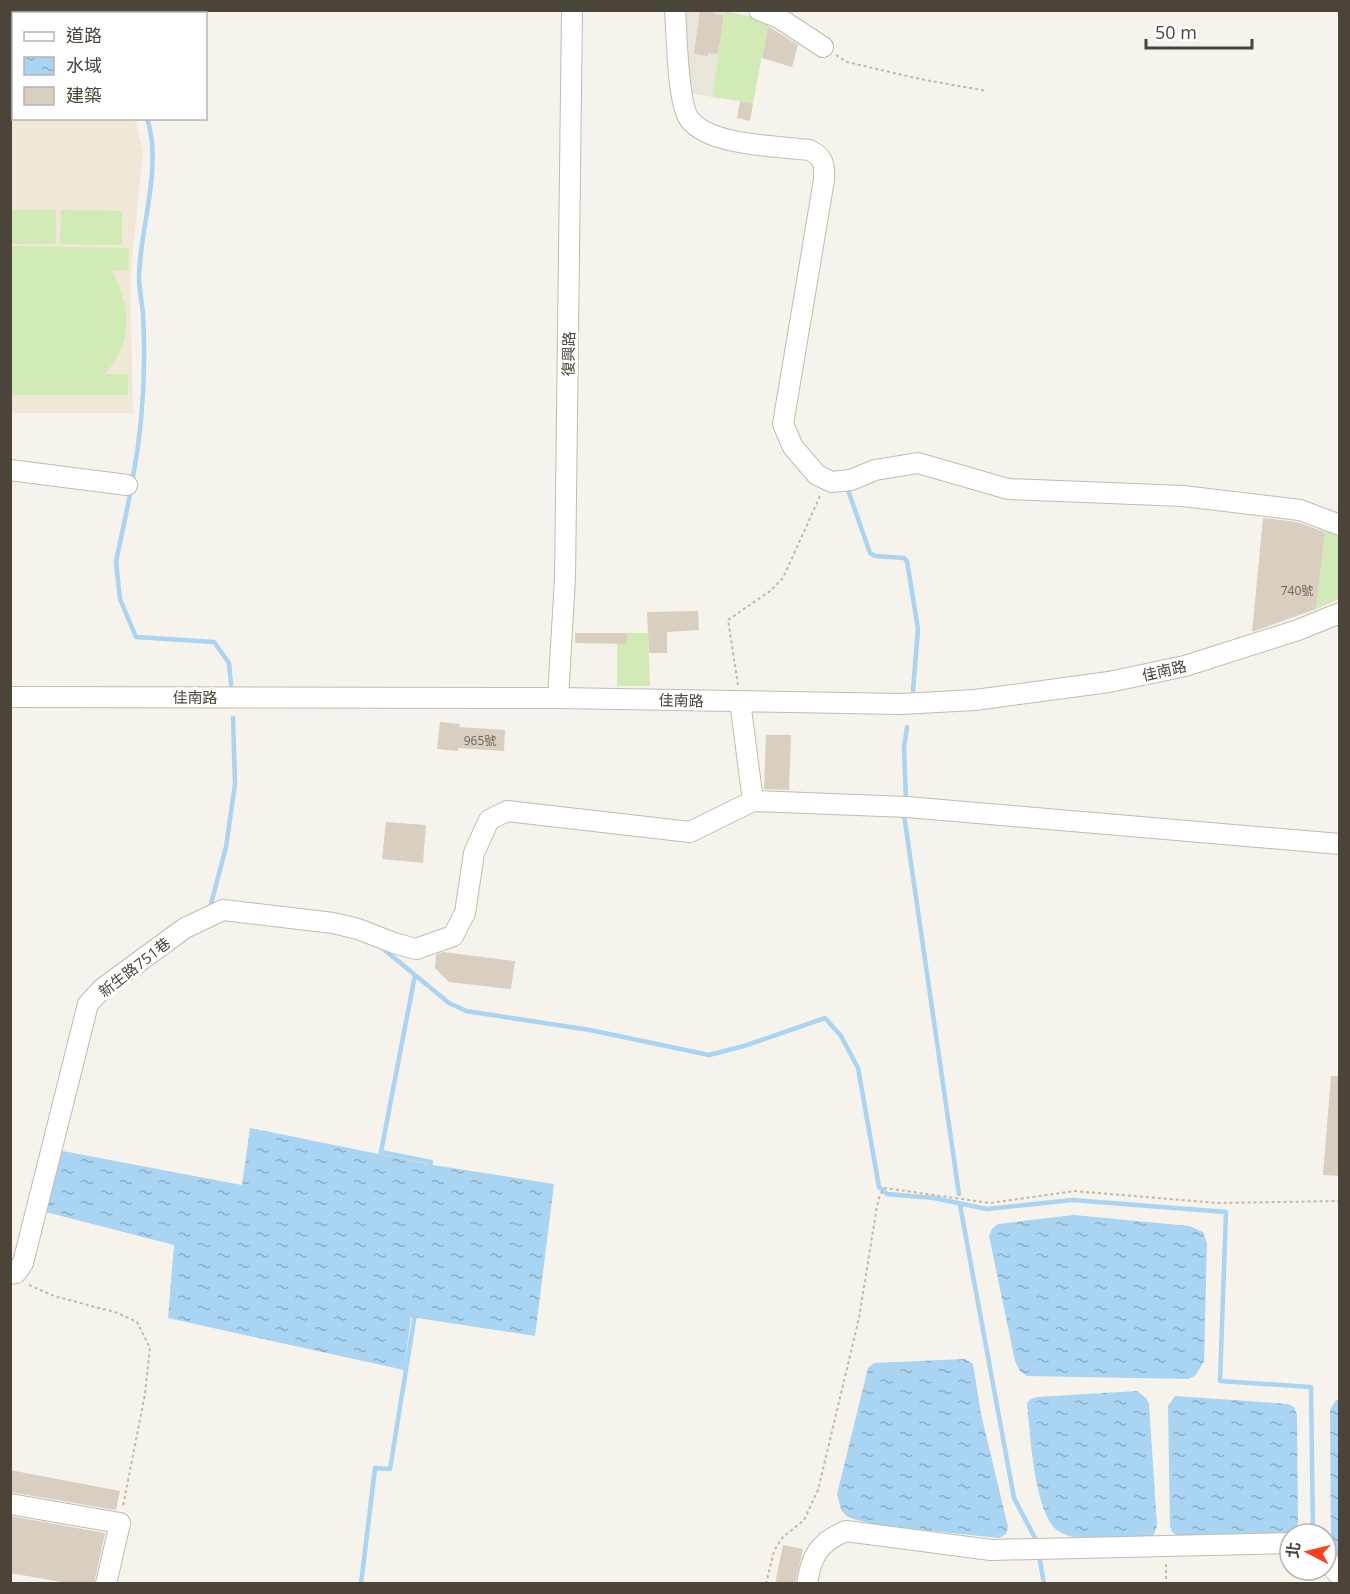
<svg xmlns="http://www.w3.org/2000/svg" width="1350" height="1594" viewBox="0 0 1350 1594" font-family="'Open Sans','Noto Sans TC',sans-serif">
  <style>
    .residential { fill: #eae5da }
    .education { fill: #efe8d6 }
    .grass { fill: #d2eab5 }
    .water { fill: url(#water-ripples) }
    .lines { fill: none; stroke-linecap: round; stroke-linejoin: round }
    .stream { stroke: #a9d4f2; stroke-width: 4.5 }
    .building { fill: #d8cfc1 }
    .minor-casing { stroke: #c2bbae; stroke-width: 22 }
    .path { stroke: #c4b79f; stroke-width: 2; stroke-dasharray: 3 3; stroke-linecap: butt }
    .minor { stroke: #fff; stroke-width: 20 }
    .labels { text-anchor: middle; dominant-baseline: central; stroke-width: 6; stroke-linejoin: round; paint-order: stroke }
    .number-label { font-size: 12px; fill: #6e675b }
    .street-label { font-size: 15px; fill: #4b4439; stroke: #fff }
  </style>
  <defs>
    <pattern id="water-ripples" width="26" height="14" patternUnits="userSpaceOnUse" patternTransform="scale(1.5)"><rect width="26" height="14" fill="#a9d4f2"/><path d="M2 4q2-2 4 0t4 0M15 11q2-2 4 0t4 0" fill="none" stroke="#8caec5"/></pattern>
  </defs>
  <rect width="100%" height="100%" fill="#f6f3ec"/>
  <!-- residential -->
  <path class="residential" d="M685 11H725L712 97 688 93Z"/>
  <!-- education -->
  <path class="education" d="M11 11H137V14H14V118L135 119 143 152 130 279 133 413H11Z"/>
  <!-- grass -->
  <path class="grass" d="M725 11 769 20 753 103 712 97Z
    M11 210H56V244H11Z
    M61 210 122 211V245L60 244Z
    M11 246 129 248 128 270 112 271C131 309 134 340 105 374H128V395H11Z
    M1325 529 1339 534V599L1316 609Z
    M617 633H648L650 686H617Z"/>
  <!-- water -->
  <path class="water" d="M250 1128 433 1165 554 1184 535 1336 411 1317 404 1370 168 1318 174 1245 42 1211 57 1150 242 1185Z
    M1074 1215 1189 1226 1203 1232 1207 1243 1204 1361 1196 1375 1189 1379 1027 1376 1020 1371 1015 1361 989 1236 992 1229 998 1224Z
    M965 1359 973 1364 981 1414 1008 1527 1006 1534 999 1538 876 1525 857 1520 848 1517 841 1510 837 1494 868 1368 874 1363Z
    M1137 1391 1146 1398 1149 1404 1157 1526 1154 1534 1149 1539C1126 1539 1077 1544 1058 1531 1034 1514 1030 1432 1027 1403L1031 1399 1037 1397Z
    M1175 1396 1288 1404 1294 1407 1297 1415 1298 1524 1292 1534 1178 1536 1172 1532 1170 1526 1168 1406Z
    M1336 1400H1339V1557L1334 1553 1331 1543 1330 1410Z"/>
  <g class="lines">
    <!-- stream -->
    <path class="stream" d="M145 14V10
      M132 482C143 427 146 370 143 314 142 302 139 289 139 277 140 227 163 167 147 118
      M131 490 116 562 120 599 136 637 214 642 229 663 231 685
      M848 490 870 553 875 556 904 558 907 561 918 629 913 690
      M906 801 904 748 907 727
      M904 815 959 1194
      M210 908 226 847 235 784 233 718
      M381 947 449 1003 466 1011 590 1030 709 1055 744 1046 825 1018 841 1036 858 1068 879 1187 887 1194 934 1198 987 1209 1072 1200 1226 1212 1220 1381 1311 1387 1313 1531
      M415 975 381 1152 431 1162 430 1169
      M960 1205 1014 1498 1036 1540
      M1039 1555 1044 1584
      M361 1584 375 1468 390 1469 415 1314"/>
  </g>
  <!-- building -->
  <path class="building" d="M700 10H714L713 14 724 15 718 54 708 53V56L694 54Z
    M768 26 798 45 792 67 762 58Z
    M740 101 753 103 750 121 737 118Z
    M1263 518 1297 522 1325 532 1316 609 1252 632Z
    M698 611 699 630 667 632V653H649L647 612Z
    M575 633H627V644L575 643Z
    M440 722 460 724 459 727 505 730 504 751 458 748V751L437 749Z
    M766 735H791L789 790 764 789Z
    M386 822 426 825 423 863 382 859Z
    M443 952 515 961 511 989 449 982 435 968 436 955Z
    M1331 1076H1340V1176L1323 1175Z
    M10 1470 120 1491 116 1510 10 1492Z
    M10 1516 105 1533 94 1584H73L10 1573Z
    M783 1545 803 1549 795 1584H775Z"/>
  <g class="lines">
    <defs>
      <path id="minor" d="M675 10C677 33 677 104 690 120 711 146 777 146 809 150 823 156 825 164 824 180L783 424 793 447 817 475 832 482 851 480 875 470 918 463 1008 489 1183 496 1300 510 1340 525
        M759 10 779 18 823 47
        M10 470 127 485
        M10 697 558 698 901 704 975 700 1109 682 1185 666 1298 630 1340 613
        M558 698 565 578 572 10
        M740 701 753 801
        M10 1274 16 1273 23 1263 88 1004 103 988 185 928 223 910 333 923 358 929 394 943 416 949 453 936 465 913 474 853 489 820 507 811 690 832 753 801 907 807 1340 844
        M10 1504 120 1523 106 1584
        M1326 1560 1337 1573H1340
        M807 1584C811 1556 819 1542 846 1531L991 1550 1290 1543"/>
    </defs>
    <!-- minor casing -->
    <use href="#minor" class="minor-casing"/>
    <!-- path -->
    <path class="path" d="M836 55 847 62 920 79 987 91
      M738 685 728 620 770 591 783 578 820 496
      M29 1285 54 1296 118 1313 137 1322 150 1348 145 1394 123 1506
      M1166 1564V1584
      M766 1584 774 1551 782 1538 804 1520 818 1490 859 1318 877 1206 880 1195 885 1188 990 1203 1075 1191 1217 1203 1340 1201"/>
    <!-- minor -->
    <use href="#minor" class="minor"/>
  </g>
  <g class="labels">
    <!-- number labels -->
    <g class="number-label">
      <text x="1297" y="590">740號</text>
      <text x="480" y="740">965號</text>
    </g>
    <!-- street labels -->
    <g class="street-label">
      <text transform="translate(568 354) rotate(-89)">復興路</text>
      <text transform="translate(1164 670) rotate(-13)">佳南路</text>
      <text x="195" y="697">佳南路</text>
      <text transform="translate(681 700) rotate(1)">佳南路</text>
      <text transform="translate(134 967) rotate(-38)">新生路751巷</text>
    </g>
  </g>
  <!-- border -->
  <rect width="1350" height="1594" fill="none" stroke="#4b4439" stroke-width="24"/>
  <!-- legend -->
  <rect x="12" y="12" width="195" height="108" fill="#ffffff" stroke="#b7b4b0" stroke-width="1.5"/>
  <rect x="24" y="32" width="30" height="9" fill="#ffffff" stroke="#b7b4b0" stroke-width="1.5"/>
  <text x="66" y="42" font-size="18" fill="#4b4439">道路</text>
  <rect x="24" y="57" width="30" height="18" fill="url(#water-ripples)" stroke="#b7b4b0" stroke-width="1.5"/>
  <text x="66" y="72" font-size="18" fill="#4b4439">水域</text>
  <rect x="24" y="87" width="30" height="18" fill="#d8cfc1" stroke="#b7b4b0" stroke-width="1.5"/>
  <text x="66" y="102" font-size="18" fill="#4b4439">建築</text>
  <!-- north arrow -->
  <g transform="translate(1308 1552) rotate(277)"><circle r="28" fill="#ffffff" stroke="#b7b4b0" stroke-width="1.5"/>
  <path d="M0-4.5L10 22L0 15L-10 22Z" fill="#fc3f1d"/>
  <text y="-9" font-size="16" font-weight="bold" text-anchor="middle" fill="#4b4439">北</text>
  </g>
  <!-- scale -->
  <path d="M1146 39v9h106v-9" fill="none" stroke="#4b4439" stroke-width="3"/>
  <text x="1155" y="39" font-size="18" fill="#4b4439" stroke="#ffffff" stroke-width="4.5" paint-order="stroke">50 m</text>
</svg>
